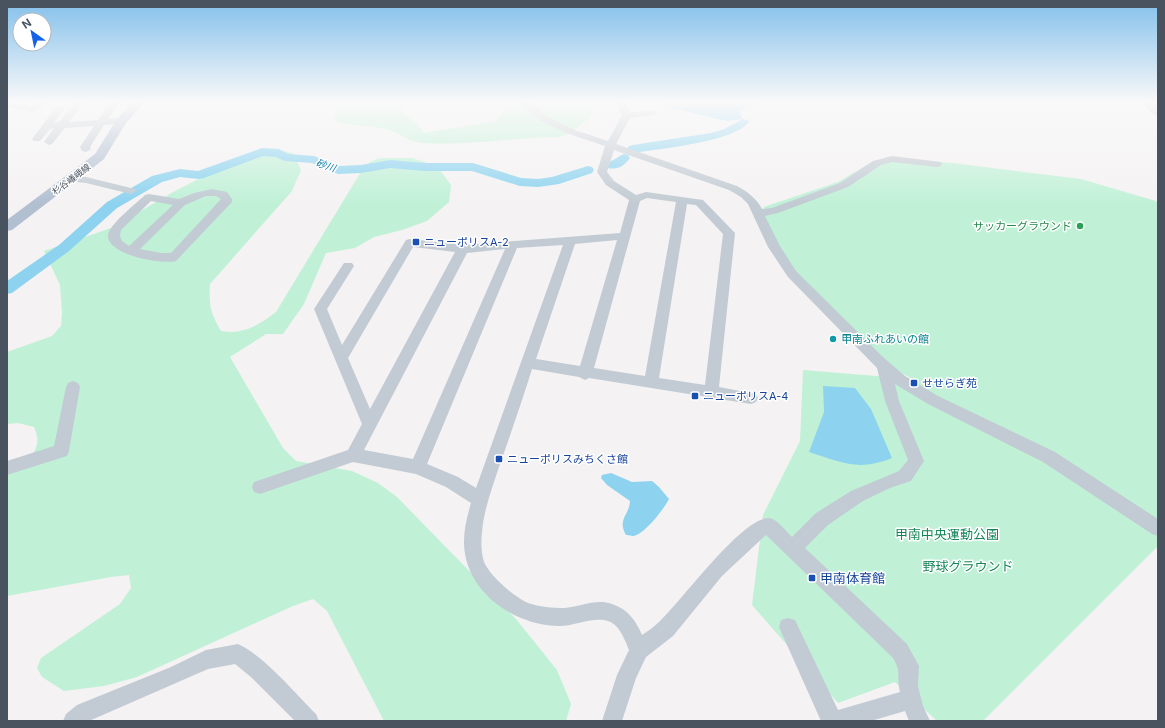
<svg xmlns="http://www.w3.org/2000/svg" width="1165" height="728" viewBox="0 0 1165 728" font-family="Inter,'Noto Sans JP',sans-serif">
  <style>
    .green { fill: #c0f1d7 }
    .water { fill: #8dd3ef }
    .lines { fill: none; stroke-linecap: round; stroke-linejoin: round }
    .river { fill: #8dd3ef; fill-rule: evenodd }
    .minor { fill: #c2cbd3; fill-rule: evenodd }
    .major { fill: #b1bfd1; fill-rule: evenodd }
    .leisure-dot { fill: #2e9e5b; stroke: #fff; stroke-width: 1.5 }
    .transit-dot { fill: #1a4fb4; stroke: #fff; stroke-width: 1.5 }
    .culture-dot { fill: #0f9aa8; stroke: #fff; stroke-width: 1.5 }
    .labels { text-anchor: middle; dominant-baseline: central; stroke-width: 3; stroke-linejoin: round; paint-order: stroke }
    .far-street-label { font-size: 9px; fill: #495360; stroke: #fff }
    .far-water-label { font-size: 10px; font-style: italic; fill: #097cab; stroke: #fff }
    .leisure-label { font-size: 11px; fill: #27864d; stroke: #fff; text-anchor: end }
    .transit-label { font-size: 11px; fill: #164399; stroke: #fff; text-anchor: start }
    .culture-label { font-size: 11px; fill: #0d838f; stroke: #fff; text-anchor: start }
    .near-park-label { font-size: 13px; fill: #158556; stroke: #fff }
    .near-transit-label { font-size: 13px; fill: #164399; stroke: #fff; text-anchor: start }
  </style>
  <rect width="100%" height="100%" fill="#f4f2f2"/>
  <!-- green -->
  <path class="green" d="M344 102H404L401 110 416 123 424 133 496 121 505 109 504 102H588L592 116 569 134 560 137C514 137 469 146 423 143 410 142 403 135 392 131 375 125 355 126 338 123L333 117 338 108Z
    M282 151 293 153 301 170 292 191 210 284C209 306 210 312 221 331 243 335 259 325 276 312L362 170 371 161 381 158H412L437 166 451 185 449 202 427 221 402 230 374 237 355 248 326 253 304 304 283 334H266L230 357 283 448 296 461 352 471 378 483 397 497 516 619 557 670 571 704 566 721H384L327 611 313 599 293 606 137 677 104 686 64 691 42 677 37 668 41 658 120 604 131 588 129 575 111 577 7 596V470C27 461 45 451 34 427L18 423 7 424V352L52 336 61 326 62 313 60 285 44 251 111 228 175 191 232 162 261 154Z
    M889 158 953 163 1081 179 1156 201 1158 204V546L983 721H937L895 682 838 703 752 605 763 515 800 441 803 370 913 379 891 368 797 274 777 245 765 218 764 207 838 182 870 163Z"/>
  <!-- water -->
  <path class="water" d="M661 102H761L740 110 742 119 727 121 667 107Z
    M823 386 855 388 871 409 892 458C858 472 841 462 809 452L824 412Z
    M611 473 632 482 652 481 659 487 669 499C664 509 644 535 633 536 632 536 627 535 626 535 617 519 629 516 630 501L607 485 601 478 602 475Z"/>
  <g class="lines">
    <!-- river -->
    <path class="river" d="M743 119 747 120 749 122C734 142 658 149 633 153L629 152 627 149 629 146 633 145 711 133 724 129Z
      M262 148 279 149 288 154 314 156 340 166 361 165 390 160 426 163H473L521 178 538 179 552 177 588 166 592 167 594 170 592 173 559 184 538 187 520 186 472 171H426L390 168 361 173 338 174 312 163 285 161 276 157 263 156 204 178 199 179 180 177 162 182 117 208 69 251 12 293 7 294V281L59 245 107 202 152 176 180 169 198 171Z
      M624 154 628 155 630 158C624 166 618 170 608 168L606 165 608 162C614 161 618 156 624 154Z"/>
    <!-- minor -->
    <path class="minor" d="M38 102H49L32 112 11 108 9 106 14 103 31 106Z
      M74 102H84L69 122 98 120 110 102H120L108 119 121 118 126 121 121 124 104 125 90 147 91 149 86 152 82 151 80 147 94 126 65 128 52 144 49 145 44 142 54 128 50 129 40 141H34L32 139 57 106H63L65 108 54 123 59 122Z
      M519 102H530L548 117 575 130 608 141 622 115 616 102H626L630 112 654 111 656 113 654 115 630 118 616 144 737 186C748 192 756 198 762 209L772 208 840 183 873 161 892 156 941 162 942 164 941 166 937 167 892 162 881 165 848 187 778 213 765 216 780 246 796 271 884 358 905 376 938 396 1055 452 1158 519V536L1152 534 1043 462 928 404 895 384 899 401 924 461 911 481 890 488 863 501 828 525 805 548 907 644 919 666 918 686 923 706 930 721H909L905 711 871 721H821L779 627 781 620 788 618 795 620 838 710 900 692C896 677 902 673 893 658L766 535 722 576 673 636 646 657 636 678 622 721H602L617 675 629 650C625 640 619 624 608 621 592 616 573 627 557 626 517 625 472 596 465 554 462 537 466 520 471 503L446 487 416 474 353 462 260 494 254 492 252 487 254 482 348 450 362 424 314 309 344 263H352L354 266 327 309 342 345 406 240 410 239 463 245 620 233 629 200 606 185 597 172 605 146C576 136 540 127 519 102ZM614 150 729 190 741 197 748 204 768 247 788 277 877 368 885 401 908 460 899 471 851 491 816 513 792 537C786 531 777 519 769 518 742 517 680 603 659 622 654 627 648 631 642 635 636 621 628 609 612 604 596 598 580 607 564 608 553 608 539 607 528 603 514 597 490 576 484 562 481 552 481 541 482 532 484 508 493 486 500 464 511 433 522 401 532 369L579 377 585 380 589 378 751 404 756 402 758 398 756 394 719 387 735 233 703 200 646 192 636 195 614 181 607 172ZM647 198 676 202 645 376 594 368 640 201ZM687 204 696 205 723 234 705 385 659 378ZM617 240 580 366 536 359 575 244ZM563 245 476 488 458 477 427 464 517 248ZM413 247 455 252 370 409 348 358ZM505 249 413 459 364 450 467 253Z
      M71 176 86 177 135 189 136 191 131 194 86 183 67 181 66 179 67 177Z
      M212 189 227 192 232 199V202L176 261C162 265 108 255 108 236 108 225 137 203 145 195L149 194 179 199 194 193ZM206 196H216L221 199 171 253H161L140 249 185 205ZM151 201 173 205 129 246 122 241 120 236 121 230Z
      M73 381 78 383 80 387 69 451 67 456 7 475V461L54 446 66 387 68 383Z
      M238 644C263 655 296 694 316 714L319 721H295L251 677 235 664 208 669 89 721H63L66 714 77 705 171 667 206 650Z"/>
    <!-- major -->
    <path class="major" d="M133 102H145L126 123 104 159 12 230 7 231V220L95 154 117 119Z
      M1141 102H1153L1158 107V116L1154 115Z"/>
  </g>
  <!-- sky -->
  <linearGradient id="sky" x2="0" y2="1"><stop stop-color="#83c0eb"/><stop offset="0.5" stop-color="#faf9f9"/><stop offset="1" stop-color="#faf9f9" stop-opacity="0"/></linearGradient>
  <rect width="1165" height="204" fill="url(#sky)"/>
  <!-- markers -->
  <circle class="leisure-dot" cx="1080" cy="226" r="4"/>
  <g class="transit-dot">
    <rect x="412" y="238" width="8" height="8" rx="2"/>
    <rect x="910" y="379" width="8" height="8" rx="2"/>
    <rect x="691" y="392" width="8" height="8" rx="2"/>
    <rect x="495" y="455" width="8" height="8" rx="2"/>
    <rect x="808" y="574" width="8" height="8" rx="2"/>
  </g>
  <circle class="culture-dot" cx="833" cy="339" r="4"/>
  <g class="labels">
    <!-- far-street labels -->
    <g class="far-street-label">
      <text transform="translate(71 179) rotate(-37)">杉谷嶬峨線</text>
    </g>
    <!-- far-water labels -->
    <g class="far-water-label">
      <text transform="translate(326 165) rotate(19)">砂川</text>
    </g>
    <!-- leisure labels -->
    <g class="leisure-label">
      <text x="1072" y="226">サッカーグラウンド</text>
    </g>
    <!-- transit labels -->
    <g class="transit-label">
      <text x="424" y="242">ニューポリスA-2</text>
      <text x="922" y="383">せせらぎ苑</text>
      <text x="703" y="396">ニューポリスA-4</text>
      <text x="507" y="459">ニューポリスみちくさ館</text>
    </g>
    <!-- culture labels -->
    <g class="culture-label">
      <text x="841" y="339">甲南ふれあいの館</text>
    </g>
    <!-- near-park labels -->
    <g class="near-park-label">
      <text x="947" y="534">甲南中央運動公園</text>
      <text x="968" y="566">野球グラウンド</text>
    </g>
    <!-- near-transit labels -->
    <g class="near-transit-label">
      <text x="820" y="578">甲南体育館</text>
    </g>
  </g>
  <!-- border -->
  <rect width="1165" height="728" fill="none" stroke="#495360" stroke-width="16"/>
  <!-- north arrow -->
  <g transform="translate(32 32) rotate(327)"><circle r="19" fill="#ffffff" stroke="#b6babf"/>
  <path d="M0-3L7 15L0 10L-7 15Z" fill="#1562eb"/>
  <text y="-6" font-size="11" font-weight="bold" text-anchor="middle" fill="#495360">N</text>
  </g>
</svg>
